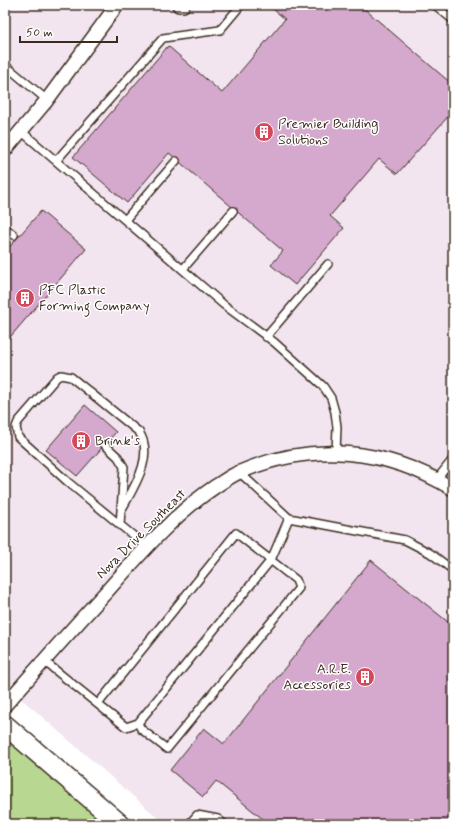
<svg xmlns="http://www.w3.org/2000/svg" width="458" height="829" viewBox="0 0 458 829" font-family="Mynerve,sans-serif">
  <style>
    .built { fill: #f2e5f0 }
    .green { fill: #b8d892; stroke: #7a8158 }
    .building { fill: #d4a9cd; stroke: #3b2a1e }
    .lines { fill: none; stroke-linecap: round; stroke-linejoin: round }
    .lane-casing { stroke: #3b2a1e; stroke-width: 10 }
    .street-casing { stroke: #3b2a1e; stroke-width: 16 }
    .secondary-casing { stroke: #3b2a1e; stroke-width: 22 }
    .lane { stroke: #fff; stroke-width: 7 }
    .street { stroke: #fff; stroke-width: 13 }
    .secondary { stroke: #fff; stroke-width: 19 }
    .labels { text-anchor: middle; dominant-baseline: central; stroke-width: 3; stroke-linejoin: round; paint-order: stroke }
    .poi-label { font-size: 14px; fill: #3b2a1e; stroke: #fff; text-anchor: start }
    .street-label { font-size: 14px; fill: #3b2a1e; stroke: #fff }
  </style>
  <rect width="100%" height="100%" fill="#fff"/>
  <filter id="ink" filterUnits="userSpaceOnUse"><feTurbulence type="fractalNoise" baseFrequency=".025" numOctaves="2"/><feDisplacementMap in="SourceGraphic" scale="8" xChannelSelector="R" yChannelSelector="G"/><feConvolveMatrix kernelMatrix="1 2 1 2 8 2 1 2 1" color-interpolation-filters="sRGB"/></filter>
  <g filter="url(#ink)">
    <!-- built -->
    <path class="built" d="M5 5H453V824H165L25 702 5 688Z"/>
    <!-- green -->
    <path class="green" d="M5 738 107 824H5Z"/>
    <!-- building -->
    <path class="building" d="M268 5H360L453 85V111L397 174 379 159 330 216 344 228 295 285 271 265 283 251 169 153 127 203 73 157 168 46 222 93 285 19Z
      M41 211 86 249 5 343V252Z
      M85 405 116 432 77 476 46 450Z
      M371 560 453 626V824H269L216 781 203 797 170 770 204 728 224 744Z"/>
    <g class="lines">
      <defs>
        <path id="lane" d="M435 5 453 20
          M5 65 47 100
          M21 131 224 305 274 342 323 386 331 398 335 412 337 427 336 452
          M56 161 163 38 220 30 241 5
          M125 220 176 161
          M5 228 14 235
          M183 269 233 211
          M266 337 328 264
          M105 445 118 457 124 467 120 525
          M437 479 453 459
          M122 509C134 487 155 456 139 432L71 377 61 375 57 377 18 422 16 427 18 437 69 483 147 547
          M289 518 405 540 430 553 453 570
          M44 661 126 727 138 723 271 560 289 518 239 472
          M98 704 236 533 296 580 299 588 167 749 141 729 138 723
          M189 824 197 815 218 819 224 824"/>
        <path id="street" d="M179 5H183
          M5 150 47 100 117 5
          M5 705C39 666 73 628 108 590 141 553 174 514 216 486 224 481 232 475 240 472 312 441 386 448 453 489"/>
        <path id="secondary" d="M5 725 120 824"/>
      </defs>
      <!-- lane casing -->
      <use href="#lane" class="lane-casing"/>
      <!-- street casing -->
      <use href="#street" class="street-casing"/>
      <!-- secondary casing -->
      <use href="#secondary" class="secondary-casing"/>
      <!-- lane -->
      <use href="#lane" class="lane"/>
      <!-- street -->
      <use href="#street" class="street"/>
      <!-- secondary -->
      <use href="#secondary" class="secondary"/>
    </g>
  </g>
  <!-- icons -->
  <defs>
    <symbol id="building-disc" viewBox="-11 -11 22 22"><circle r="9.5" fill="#d1495b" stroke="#fff"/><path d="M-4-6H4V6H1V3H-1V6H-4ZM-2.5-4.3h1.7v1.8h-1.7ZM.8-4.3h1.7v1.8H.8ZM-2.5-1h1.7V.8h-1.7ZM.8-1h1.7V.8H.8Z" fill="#fff"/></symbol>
  </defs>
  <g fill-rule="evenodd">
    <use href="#building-disc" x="253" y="121" width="22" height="22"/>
    <use href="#building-disc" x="14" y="287" width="22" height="22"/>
    <use href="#building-disc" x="70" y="430" width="22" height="22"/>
    <use href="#building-disc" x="354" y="666" width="22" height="22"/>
  </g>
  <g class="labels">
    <!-- poi labels -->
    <g class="poi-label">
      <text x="278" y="124">Premier Building<tspan x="278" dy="16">Solutions</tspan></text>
      <text x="39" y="290">PFC Plastic<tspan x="39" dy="16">Forming Company</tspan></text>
      <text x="95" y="441">Brink's</text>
      <text x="351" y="669" text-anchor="end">A.R.E.<tspan x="351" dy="16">Accessories</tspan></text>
    </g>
    <!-- street labels -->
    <g class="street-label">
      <text transform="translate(141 534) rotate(-45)">Nova Drive Southeast</text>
    </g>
  </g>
  <!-- margin -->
  <rect width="458" height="829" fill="none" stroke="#fff" stroke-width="20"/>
  <rect x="10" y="10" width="438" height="809" fill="none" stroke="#3b2a1e" stroke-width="1.5" filter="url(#ink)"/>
  <!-- scale -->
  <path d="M20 36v6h97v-6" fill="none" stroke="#3b2a1e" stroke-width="2"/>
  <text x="26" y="36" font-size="12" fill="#3b2a1e" stroke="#ffffff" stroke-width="3" paint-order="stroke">50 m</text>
</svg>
